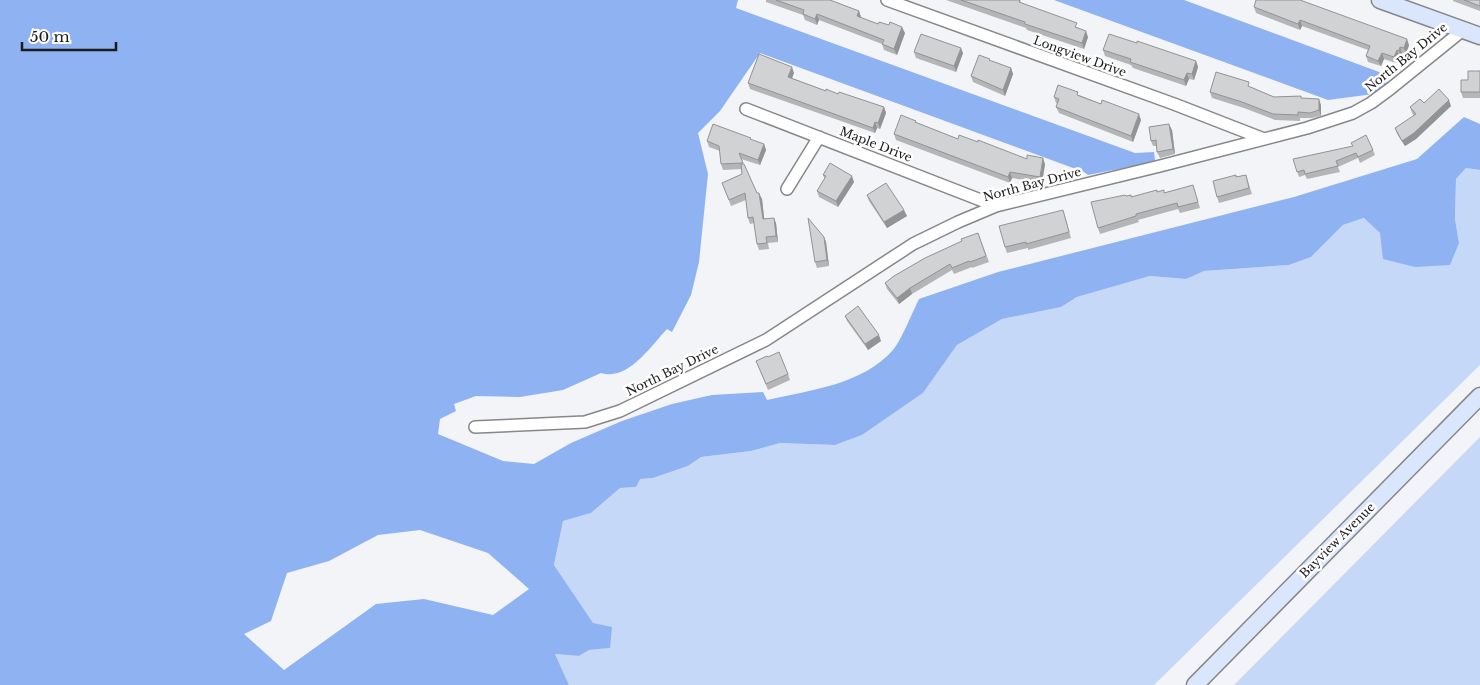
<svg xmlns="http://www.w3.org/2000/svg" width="1480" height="685" viewBox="0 0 1480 685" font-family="'Libre Baskerville',serif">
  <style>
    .green { fill: #c6d8f7 }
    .water { fill: #8eb2f2; fill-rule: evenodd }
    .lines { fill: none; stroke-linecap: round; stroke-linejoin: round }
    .street-casing { stroke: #868789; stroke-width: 14 }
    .secondary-casing { stroke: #868789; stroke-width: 19 }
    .street { stroke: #fff; stroke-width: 11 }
    .secondary { stroke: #d9e6fc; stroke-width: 16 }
    .wall { fill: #b3b5b6 }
    .shaded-wall { fill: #929394 }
    .building { fill: #d0d2d4; stroke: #929394 }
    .labels { text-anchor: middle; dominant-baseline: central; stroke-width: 5; stroke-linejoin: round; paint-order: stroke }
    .street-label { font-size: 12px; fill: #1c1c1d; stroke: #fff }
  </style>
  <rect width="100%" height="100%" fill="#f2f4f7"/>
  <!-- green -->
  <path class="green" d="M1466 168 1480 170V365L1154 685H569L555 654 579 656 589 650 609 648 554 565 563 521 591 513 620 488 636 487 639 479 653 478 688 466 701 457 751 451 780 443 835 445 862 435 923 393 957 345 1002 319 1061 307 1077 297 1150 276 1186 279 1203 271 1289 265 1311 257 1343 225 1365 218 1380 233 1459 243 1455 219 1456 179Z
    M1480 437V685H1234Z"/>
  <!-- water -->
  <path class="water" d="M0 0H738L736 8 1135 153 1154 152 1155 160 1149 163 1088 175 1084 172 760 53 720 111 698 133 708 174 699 262 691 295 672 332 667 329C650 347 628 381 601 373L563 390 520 397 476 396 454 404 456 411 440 419 438 434 503 461 534 464 571 443 622 421 672 404 712 395 763 392 767 400C810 390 862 385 893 350 901 341 913 311 919 299L998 272 1294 197 1417 159 1464 117 1480 124V170L1466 168 1456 179 1455 219 1459 243 1450 265 1415 267 1383 259 1380 233 1364 218 1343 225 1311 257 1289 265 1204 271 1186 279 1150 276 1077 297 1061 307 1002 319 957 345 923 393 862 435 835 445 780 443 751 451 701 457 688 466 653 478 640 479 636 487 620 488 591 513 563 521 554 565 593 623 612 627 610 648 589 650 579 656 555 654 569 685H0ZM420 530 488 553 529 589 493 615 424 599 376 604 284 670 244 634 271 621 287 573 329 561 378 535Z
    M1054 0H1184L1390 76 1381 93 1328 100Z"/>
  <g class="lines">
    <defs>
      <path id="street" d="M887 0 1174 104 1264 139
        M746 109 996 206
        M787 189 819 137
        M475 427 585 422 620 411 766 340 913 244 958 222 996 206 1160 166 1307 128 1353 113 1371 103 1390 89 1463 30"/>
      <path id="secondary" d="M1380 0 1480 36
        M1195 685 1480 396"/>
    </defs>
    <!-- street casing -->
    <use href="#street" class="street-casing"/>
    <!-- secondary casing -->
    <use href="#secondary" class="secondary-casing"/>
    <!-- street -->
    <use href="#street" class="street"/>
    <!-- secondary -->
    <use href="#secondary" class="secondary"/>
  </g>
  <!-- wall -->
  <path class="wall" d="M766 0H830L859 11 861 18 905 33 897 55 884 50 882 44 819 20 817 25 805 20 803 15 766 2Z
    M946 0H1020L1021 3 1079 28 1088 37 1084 49 1027 30 1026 28Z
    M1453 0H1480V11L1453 1Z
    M1254 7 1409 45 1406 54 1402 53 1401 57 1399 56 1396 63 1384 59 1381 66 1368 62 1366 56 1368 50 1302 26 1300 30 1256 13Z
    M1137 43 1196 61 1198 67 1194 80 1189 79 1186 86 1133 68 1131 65 1105 56 1103 50Z
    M914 52 963 53 956 72 916 58Z
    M990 61 1011 68 1013 74 1005 96 973 82 971 76Z
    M1480 71V98H1463L1461 92 1468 80Z
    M794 73 792 78 826 91 884 107 886 113 880 129 877 128 875 133 750 89 748 83Z
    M1251 87 1274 97 1301 96V98L1321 105V116L1312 118H1300V121L1275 120 1244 108 1212 98 1210 92Z
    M1079 95 1141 120 1133 142 1059 113 1056 107 1058 104 1056 103 1054 97Z
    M1424 103 1451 106 1416 139 1405 146 1397 134 1395 128 1414 116 1412 113 1410 107Z
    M916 123 958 139 978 142 1027 159 1045 164 1042 183 1012 178 1010 183 896 140 894 134Z
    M1172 130 1175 154 1160 158 1157 152V146H1153L1151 141Z
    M751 140 764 144 766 150 760 165 741 159 757 193 762 199 764 219 776 223 778 242 768 243 769 249 759 250 757 244 754 223 750 224 748 218 746 200 731 206 722 183 742 174V169L723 170 721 164 720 151 709 147 707 141Z
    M1373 150 1375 155 1360 163 1358 158 1338 167 1340 172 1307 179 1305 175 1299 177 1293 159Z
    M823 175 854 182 838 207 819 197 817 191 825 179Z
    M1246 175 1252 194 1219 203 1217 197 1236 177Z
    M1193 185 1200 208 1180 213 1178 209 1138 220 1139 222 1100 234 1098 228 1131 197 1157 192 1164 193Z
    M867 195 907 216 887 228 869 201Z
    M1065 216 1071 238 1028 250V248L1007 253 1005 247Z
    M978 233 989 262 972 268V267L954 274 952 270 912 294 899 304 887 289 885 283Z
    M824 237 826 242 829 266 817 268 815 262Z
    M845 316 881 341 868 350 847 321Z
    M756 361 788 374 790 380 768 390Z"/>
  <!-- shaded-wall -->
  <path class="shaded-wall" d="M859 11 861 17 859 22 857 16Z
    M817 14 819 20 817 25 815 19Z
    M1300 20 1302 26 1300 30 1298 24Z
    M902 27 905 33 897 55 894 49Z
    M1086 31 1088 37 1084 49 1082 43Z
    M1407 39 1409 45 1406 54 1404 48Z
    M1400 47 1402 53 1401 57 1399 51Z
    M961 48 963 53 956 72 954 66Z
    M1397 50 1399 56 1396 63 1394 57Z
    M1382 53 1384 59 1381 66 1378 61Z
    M1196 61 1198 67 1194 80 1192 74Z
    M792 67 794 73 790 83 788 77Z
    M1011 68 1013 74 1005 96 1003 90Z
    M1187 73 1189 79 1186 86 1184 80Z
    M1319 99 1321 105V116L1319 110Z
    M1449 100 1451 106 1416 139 1405 146 1402 141Z
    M884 107 886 113 880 129 878 123Z
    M1139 114 1141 120 1133 142 1131 136Z
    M875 122 877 128 875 133 873 128Z
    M1169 124 1172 130 1175 154 1173 149Z
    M764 144 766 150 760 165 758 160Z
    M1043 158 1045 164 1042 183 1040 177Z
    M1010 172 1012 178 1010 183 1008 177Z
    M852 176 854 182 838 207 836 201Z
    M759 193 762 199 765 225 763 219Z
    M904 210 907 216 887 228 884 222Z
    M774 218 776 223 778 242 776 236Z
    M824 237 826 242 829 266 827 260Z
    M910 288 912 294 899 304 897 298Z
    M879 335 881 341 868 350 865 344Z"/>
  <!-- building -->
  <path class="building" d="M776 0H830L859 11 857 16 878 24 879 22 889 25 890 22 902 27 894 49 882 44 884 40 817 14 815 19 803 14 804 10Z
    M961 0H1020L1019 2 1077 23 1075 27 1086 31 1082 43 1025 24V22Z
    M1256 0H1300L1407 39 1404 48 1400 47 1399 51 1397 50 1394 57 1382 53 1378 61 1366 56 1370 46 1300 20 1298 24 1254 7Z
    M1464 0H1480V6Z
    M921 34 961 48 954 66 914 52Z
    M1109 34 1137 43V41L1196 61 1192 74 1187 73 1184 80 1130 62 1131 59 1103 50Z
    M759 54 792 67 788 77 826 91V89L838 94 839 92 884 107 878 123 875 122 873 128 748 83Z
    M979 55 990 59 989 60 1011 68 1003 90 971 76Z
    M1468 71H1480V92H1461V80H1468Z
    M1216 72 1249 82 1248 86 1274 97 1301 96V98L1319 99V110L1310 113 1298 112V115L1273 114 1242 102 1210 92Z
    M1058 85 1078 92 1077 95 1101 104 1102 100 1139 114 1131 136 1056 107 1059 99 1054 97Z
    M1439 89 1449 100 1414 133 1402 141 1395 128 1416 114 1410 107 1420 99 1424 103Z
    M901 115 916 121 915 122 958 139 959 135 978 142V140L1027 159V155L1043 158 1040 177 1010 172 1008 177 894 134Z
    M713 124 751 138 750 139 764 144 758 160 739 153 743 163 721 164 719 146 707 141Z
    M1169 124 1173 149 1157 152 1156 140 1151 141 1149 127Z
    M1366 135 1373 150 1358 157 1356 153 1336 161 1338 166 1305 174 1304 170 1297 172 1293 159 1353 146 1351 143Z
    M830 163 852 176 836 201 817 191 826 176 823 175Z
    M741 164H744L757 193H759L763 219 774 218 776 236 766 237 767 243 757 244 753 217 748 218 745 193 729 200 722 183 742 174Z
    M1236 175V177L1246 175 1249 188 1217 197 1213 181Z
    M886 183 904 210 884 222 867 195Z
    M1193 185 1198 202 1178 207 1177 203 1136 214V216L1098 228 1091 202 1125 195 1126 196 1131 195V197L1157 190V192L1164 190V193Z
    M1063 210 1069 232 1026 244V242L1005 247 999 226Z
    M808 218 824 237 827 260 815 262Z
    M978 233 986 256 970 262 969 261 952 268 950 264 910 288 897 298 885 283 894 276 925 258 962 241 961 239Z
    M858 306 879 335 865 344 845 316Z
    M779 352 788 374 766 384 756 361 767 356 768 357Z"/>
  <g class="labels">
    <!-- street labels -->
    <g class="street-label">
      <text transform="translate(1080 56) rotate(20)">Longview Drive</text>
      <text transform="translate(1406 57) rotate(-39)">North Bay Drive</text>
      <text transform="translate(876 144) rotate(21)">Maple Drive</text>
      <text transform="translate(1032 184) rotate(-15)">North Bay Drive</text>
      <text transform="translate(672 370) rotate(-26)">North Bay Drive</text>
      <text transform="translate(1337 540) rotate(-45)">Bayview Avenue</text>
    </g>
  </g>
  <!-- scale -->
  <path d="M22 42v8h94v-8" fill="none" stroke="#1c1c1d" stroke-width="2.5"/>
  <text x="30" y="42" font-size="15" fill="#1c1c1d" stroke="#ffffff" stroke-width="4" paint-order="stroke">50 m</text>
</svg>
